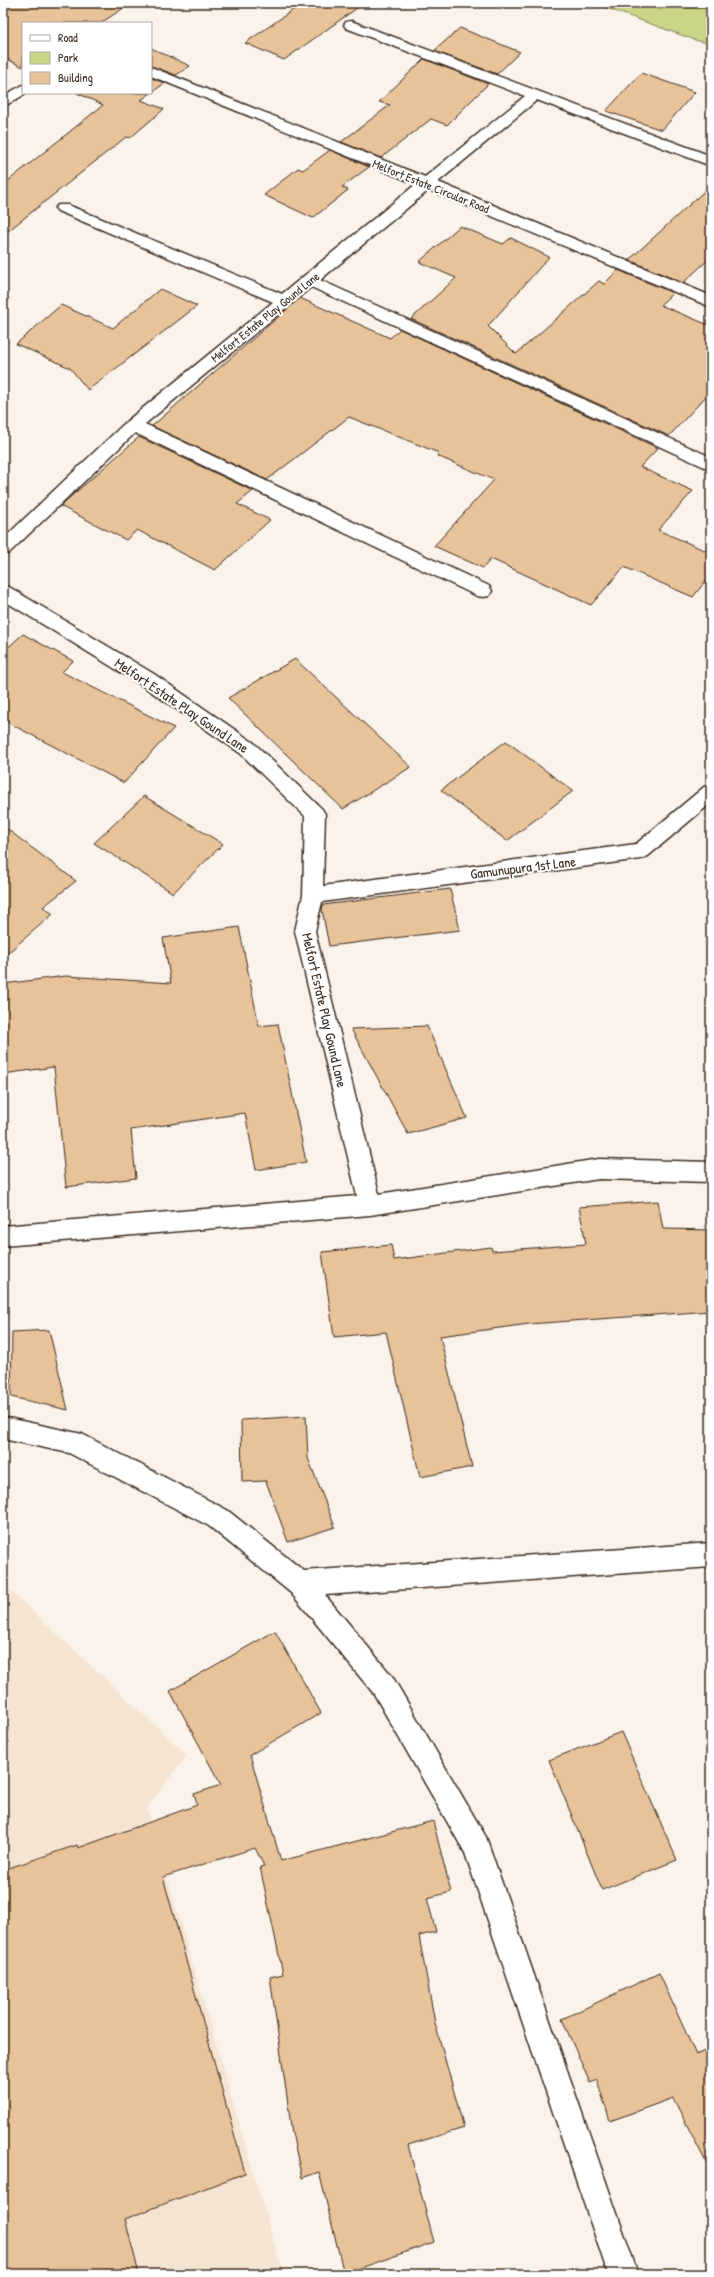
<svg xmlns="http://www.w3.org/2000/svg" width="714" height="2277" viewBox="0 0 714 2277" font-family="'Patrick Hand',sans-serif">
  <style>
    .built { fill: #f5e4d2 }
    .green { fill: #cad588; stroke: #828053 }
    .building { fill: #e8c299; stroke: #3b2a1e }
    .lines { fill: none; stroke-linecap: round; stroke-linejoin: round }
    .minor-casing { stroke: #3b2a1e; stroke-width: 3 }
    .minor { fill: #fff; fill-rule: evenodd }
    .labels { text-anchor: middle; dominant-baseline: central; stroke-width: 4; stroke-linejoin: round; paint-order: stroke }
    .far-street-label { font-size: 12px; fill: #3b2a1e; stroke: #fff }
    .street-label { font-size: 14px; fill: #3b2a1e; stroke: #fff }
  </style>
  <rect width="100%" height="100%" fill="#faf3eb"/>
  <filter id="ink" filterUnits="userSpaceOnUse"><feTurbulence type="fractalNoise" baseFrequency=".025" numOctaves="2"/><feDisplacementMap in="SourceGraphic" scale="8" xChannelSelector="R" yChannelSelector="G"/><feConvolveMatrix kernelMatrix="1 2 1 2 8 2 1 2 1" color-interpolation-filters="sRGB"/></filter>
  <g filter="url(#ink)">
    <!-- built -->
    <path class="built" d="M3 1584 187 1755 147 1808 283 2274H3Z"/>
    <!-- green -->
    <path class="green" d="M593 3H711V44L695 40Z"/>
    <!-- building -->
    <path class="building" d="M3 3H131L101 23H23V67L3 57Z
      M303 3H364L284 60 245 43Z
      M460 28 520 52 497 74 434 51Z
      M151 48 190 66 176 75 151 66Z
      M424 59 488 84 447 125 431 119 381 158 341 142 390 105 379 102Z
      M641 73 695 92 662 130 606 111Z
      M151 78 165 83 141 100 164 109 130 138 126 137 3 235V185L103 105 77 93H151Z
      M330 150 369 167 342 187 348 190 313 218 264 195 298 168 303 170Z
      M711 185V257L683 283 629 260Z
      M460 226 503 244 511 238 549 257 488 326 516 354 599 281 604 284 618 270 673 293 660 305 711 326V391L669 436 411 319 456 278 419 262Z
      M160 289 197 306 88 390 70 368 16 344 61 305 113 328Z
      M300 298 390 338 400 329 658 448 640 467 693 491 658 530 711 553V574L693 597 624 567 591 605 491 559 483 568 434 546 494 480 437 456 439 453 349 417 267 480 152 426Z
      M139 437 253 491 237 504 270 520 215 570 137 530 126 540 60 506Z
      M23 634 73 661 62 672 174 728 124 783 3 720V652Z
      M295 659 411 767 343 809 228 698Z
      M506 741 573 791 507 841 441 790Z
      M144 796 223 844 173 893 94 843Z
      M3 826 76 881 43 907 53 914 3 957Z
      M450 889 460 930 329 946 322 910 323 905Z
      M239 927 259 1026 278 1024 306 1162 256 1170 245 1113 131 1130 136 1178 66 1187 54 1067 3 1074V984L66 976 171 983 163 938Z
      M427 1026 467 1118 408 1134 351 1029Z
      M658 1201 663 1229 711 1230V1311L529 1324 440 1336 472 1467 420 1477 386 1332 334 1337 322 1252 391 1245 394 1260 491 1247 492 1251 586 1244 579 1207Z
      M49 1330 68 1410 11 1397 12 1332Z
      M306 1416 308 1458 335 1527 288 1542 266 1481 242 1482 241 1420Z
      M275 1631 321 1713 250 1755 281 1861 433 1821 451 1892 427 1898 436 1932 419 1936 435 2023 464 2128 408 2145 434 2242 344 2274 319 2172 302 2178 292 2133 270 1977 283 1974 260 1867 264 1866 255 1848 163 1877 245 2173 125 2219 139 2274H3V1870L77 1845 78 1848 197 1805 194 1794 221 1785 170 1691Z
      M621 1732 677 1860 602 1890 549 1760Z
      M659 1973 696 2055 711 2048V2172L673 2098 610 2121 597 2080 590 2083 562 2019Z"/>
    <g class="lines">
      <defs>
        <path id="minor" d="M351 21 711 156V166L537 100 438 182 711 296V307L429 190 320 280 711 457V470L311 287 145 424 489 586 492 591 489 596 483 597 477 596 135 433 9 553 3 555V539L127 421 273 302 58 211 55 208 58 205H68L282 294 416 184 151 76V67L425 177 525 96 346 28 344 25 346 22Z
          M23 85V93H27L3 107V96Z
          M3 586 9 587 154 674 254 743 322 809 325 814 323 886 636 844 704 787 711 785V803L648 856 641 859 322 902 315 931 379 1194 599 1159 711 1162V1182L599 1179 370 1215 3 1246V1226L357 1196 295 931 303 895 305 816 240 753 140 684 3 600Z
          M3 1417 82 1434 227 1510 304 1571 711 1543V1567L325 1595 392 1676 486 1837 638 2274H608L465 1853 374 1694 291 1593 209 1526 69 1453 3 1439Z"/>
      </defs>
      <!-- minor casing -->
      <use href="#minor" class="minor-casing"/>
      <!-- minor -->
      <use href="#minor" class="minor"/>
    </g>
  </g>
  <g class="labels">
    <!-- far-street labels -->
    <g class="far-street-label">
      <text transform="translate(431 186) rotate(22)">Melfort Estate Circular Road</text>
      <text transform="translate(265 317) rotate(-39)">Melfort Estate Play Gound Lane</text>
    </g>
    <!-- street labels -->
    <g class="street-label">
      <text transform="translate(182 705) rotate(34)">Melfort Estate Play Gound Lane</text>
      <text transform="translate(523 867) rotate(-7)">Gamunupura 1st Lane</text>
      <text transform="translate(325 1010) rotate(77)">Melfort Estate Play Gound Lane</text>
    </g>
  </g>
  <!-- margin -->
  <rect width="714" height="2277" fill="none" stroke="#fff" stroke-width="16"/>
  <rect x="8" y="8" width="698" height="2261" fill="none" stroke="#3b2a1e" stroke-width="1.5" filter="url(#ink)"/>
  <!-- legend -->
  <rect x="22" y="22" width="130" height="72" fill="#ffffff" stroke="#b1aaa5"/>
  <rect x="30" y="35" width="20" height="6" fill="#ffffff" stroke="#b1aaa5"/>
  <text x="58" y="42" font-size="12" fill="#3b2a1e">Road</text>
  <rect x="30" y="52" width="20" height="12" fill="#cad588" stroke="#b1aaa5"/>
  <text x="58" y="62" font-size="12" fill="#3b2a1e">Park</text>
  <rect x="30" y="72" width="20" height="12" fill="#e8c299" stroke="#b1aaa5"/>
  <text x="58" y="82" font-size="12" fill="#3b2a1e">Building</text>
</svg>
